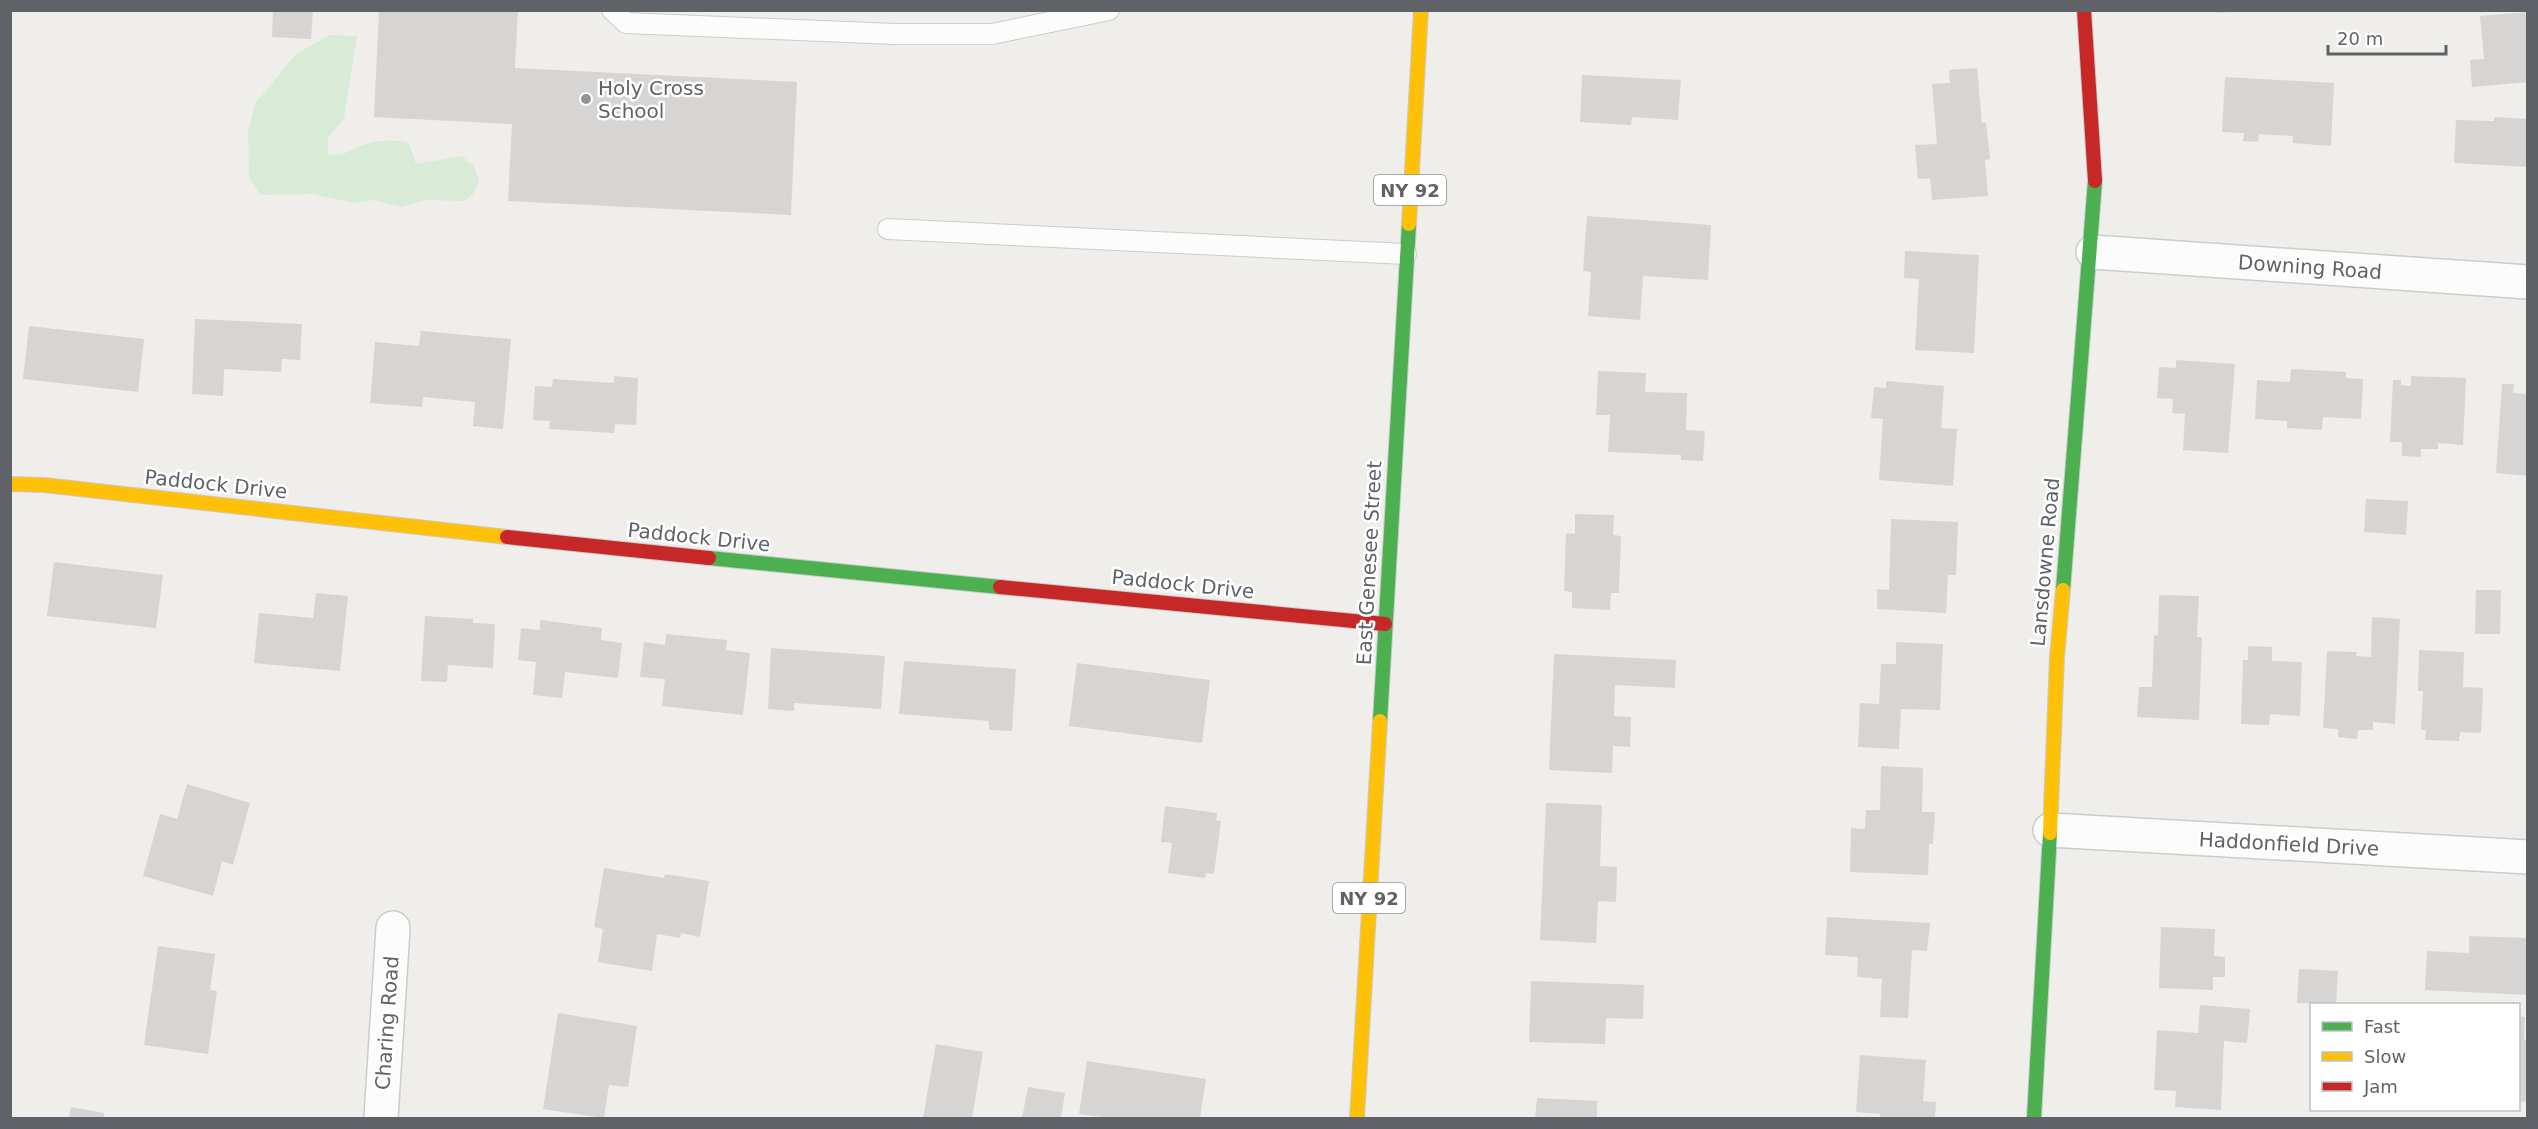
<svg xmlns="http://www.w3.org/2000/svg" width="2538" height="1129" viewBox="0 0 2538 1129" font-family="'DejaVu Sans',sans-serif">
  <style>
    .green { fill: #d8ebd6 }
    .building { fill: #d6d5d3 }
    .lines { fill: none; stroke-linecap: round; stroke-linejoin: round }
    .lane-casing { stroke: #cbcccc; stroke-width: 22 }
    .street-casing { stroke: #cbcccc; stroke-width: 36 }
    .fast-casing { stroke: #cacacb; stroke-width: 16 }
    .slow-casing { stroke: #cacacb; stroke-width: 16 }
    .jam-casing { stroke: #cacacb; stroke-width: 16 }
    .lane { stroke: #fdfcfc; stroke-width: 20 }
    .street { stroke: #fdfcfc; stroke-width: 33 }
    .fast { stroke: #4caf50; stroke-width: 14 }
    .slow { stroke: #ffc107; stroke-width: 14 }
    .jam { stroke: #c62828; stroke-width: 14 }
    .poi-dot { fill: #919496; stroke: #fff; stroke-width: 2 }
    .labels { text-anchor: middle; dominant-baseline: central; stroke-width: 5; stroke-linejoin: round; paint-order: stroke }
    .shield { fill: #fff; stroke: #8f9295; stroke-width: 1.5 }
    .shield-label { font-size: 18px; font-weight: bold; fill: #5f6368 }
    .poi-label { font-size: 20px; fill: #5f6368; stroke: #fff; text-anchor: start }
    .street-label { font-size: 20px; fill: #5f6368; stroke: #fff }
  </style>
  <rect width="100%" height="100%" fill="#efeeea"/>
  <!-- green -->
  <path class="green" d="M330 35 357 36 344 118 328 138V154C343 157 348 151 361 146 376 140 394 139 409 143L416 164 462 156 474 166 479 180 473 194 464 201 425 200 402 207 373 200 356 203 311 194 261 195 249 177 248 132 255 104 296 54Z"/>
  <!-- building -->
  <path class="building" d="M273 10H313L311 39 272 37Z
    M379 10H518L515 68 797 82 791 215 508 201 512 124 374 117Z
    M2217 10H2231V12L2217 13Z
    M2528 12V82L2472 87 2470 60 2484 59 2480 16Z
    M1977 68 1982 123H1986L1990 159 1985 160 1988 196 1932 200 1930 178 1918 179 1915 145 1937 144 1932 84 1950 83 1949 70Z
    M1582 75 1681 80 1678 120 1632 117 1631 125 1580 122Z
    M2225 77 2334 83 2331 146 2293 143V136L2259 134 2258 142 2243 141 2244 133 2222 132Z
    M2494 117 2528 119V167L2454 163 2456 120 2494 121Z
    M1587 216 1711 225 1708 280 1643 276 1640 320 1588 316 1591 272 1583 271Z
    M1905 251 1979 255 1974 353 1915 350 1919 279 1904 278Z
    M195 319 302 324 300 360 282 359 281 372 224 369 223 396 192 394Z
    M29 326 144 339 138 392 23 379Z
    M421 331 511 339 503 429 473 426 475 402 423 397 422 407 370 403 375 342 419 346Z
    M2176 360 2235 364 2228 453 2183 450 2185 414 2172 413 2173 399 2157 398 2159 367 2176 368Z
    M2291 369 2346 372V378L2363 379 2361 419 2323 417 2322 430 2287 428V421L2255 419 2257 380 2290 382Z
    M1598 371 1646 373 1645 392 1687 393 1686 430 1705 431 1703 461 1681 460V455L1608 452 1610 415H1596Z
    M614 376 638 378 636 425 615 424 614 433 549 429 550 421 533 420 535 386 552 387 553 379 614 383Z
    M2411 376 2466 378 2463 445 2438 443V449H2421V457L2402 456V442H2390L2393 380H2401V385L2411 386Z
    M1886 381 1944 386 1941 428 1957 429 1953 486 1879 480 1883 419 1871 418 1874 387 1886 388Z
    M2502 384H2514L2513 393 2528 394V476L2496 473Z
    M2366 499 2408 501 2406 535 2364 532Z
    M1575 514 1614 515 1613 535 1621 536 1619 593H1611L1610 610 1572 608V592L1564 591 1566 533 1575 534Z
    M1891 519 1958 522 1956 575H1948L1946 613 1877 609V589L1889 590Z
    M54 562 163 575 156 628 47 616Z
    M2476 590H2501L2500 634H2475Z
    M316 593 348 596 340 671 254 663 259 613 313 618Z
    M2159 595 2199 596 2197 637H2202L2199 720 2137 717 2139 687H2152L2154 635 2158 636Z
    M425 616 473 619V623L495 624 493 668 448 665 447 682 421 681Z
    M2372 617 2400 619 2395 724 2373 722V730H2358L2357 739 2338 737V729L2323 728 2327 651 2357 652 2356 656 2371 657Z
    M540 620 602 628 601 640 622 643 618 678 565 672 562 698 533 695 536 662 518 660 521 628 540 630Z
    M666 634 727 640 726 650 750 653 743 715 662 706 665 679 640 677 644 642 665 645Z
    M1896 642 1943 644 1940 710 1901 709 1899 749 1858 747 1860 703 1879 704 1881 664H1896Z
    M2248 646 2272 647V661L2302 662 2300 716 2270 714 2269 725 2241 724 2243 660H2248Z
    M771 648 885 656 881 709 794 703V711L768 709Z
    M2419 650 2464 652 2463 687 2483 688 2481 733 2460 732 2459 741 2425 740 2426 730H2421L2423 691H2418Z
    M1554 654 1676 660 1675 688 1615 685 1614 716 1631 717 1630 747 1613 746 1612 773 1549 770Z
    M904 661 1016 669 1012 731 989 730V721L899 714Z
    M1077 663 1210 680 1202 743 1069 726Z
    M1881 766 1923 768 1922 812H1935L1933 844H1929L1928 875 1850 872 1851 828 1865 829 1866 810H1880Z
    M187 784 250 803 233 865 222 861 213 896 143 876 160 814 177 819Z
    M1546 803 1602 805 1600 866 1617 867 1616 902 1598 901 1596 943 1540 940Z
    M1165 806 1217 813 1216 820 1221 821 1214 874 1206 873 1205 878 1168 873 1172 843 1161 842Z
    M604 868 664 878 665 874 709 881 700 937 681 933 680 938 657 934 652 971 598 962 603 929 594 927Z
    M1827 917 1930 923 1927 951 1912 950 1908 1018 1880 1017 1882 979 1857 977 1858 957 1825 955Z
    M2161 927 2215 929 2214 956 2225 957V977H2213V990L2159 988Z
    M2469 936 2528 938V995L2425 990 2427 951 2469 953Z
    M158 946 215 954 210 990 217 991 208 1054 144 1045Z
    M2299 969 2338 971 2336 1004 2297 1003Z
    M1531 981 1644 985 1643 1019 1606 1018 1605 1044 1529 1042Z
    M2200 1005 2250 1009 2247 1043 2224 1041 2221 1110 2175 1107 2176 1091 2154 1090 2157 1030 2198 1033Z
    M558 1013 637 1026 628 1087 609 1085 604 1118 543 1109Z
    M2518 1016 2525 1017 2524 1040H2528V1102L2518 1101Z
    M936 1044 983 1052 972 1118H923Z
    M1860 1055 1926 1060 1923 1101 1936 1102 1935 1118H1880V1114L1856 1112Z
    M1087 1061 1206 1079 1200 1118H1111L1079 1114Z
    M1028 1087 1065 1093 1061 1118H1022Z
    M1537 1098 1597 1101V1118H1535Z
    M71 1107 104 1113V1118H69Z"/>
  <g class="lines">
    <defs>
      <path id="lane" d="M612 10 626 23 895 34H992L1109 10
        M888 229 1406 254"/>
      <path id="street" d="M2093 252 2528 282
        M2050 830 2528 857
        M381 1118 393 928"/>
      <path id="fast" d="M709 558 1000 587
        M2063 590 2095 181
        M1380 721 1409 224
        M2034 1118 2050 833"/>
      <path id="slow" d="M1409 224 1421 10
        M10 484 44 485 507 537
        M2050 833 2057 657 2063 590
        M1357 1118 1380 721"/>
      <path id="jam" d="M2084 10 2095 181
        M507 537 709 558
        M1000 587 1385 624"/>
    </defs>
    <!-- lane casing -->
    <use href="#lane" class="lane-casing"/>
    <!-- street casing -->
    <use href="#street" class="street-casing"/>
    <!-- fast casing -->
    <use href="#fast" class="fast-casing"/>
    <!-- slow casing -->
    <use href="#slow" class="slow-casing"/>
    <!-- jam casing -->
    <use href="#jam" class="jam-casing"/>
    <!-- lane -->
    <use href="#lane" class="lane"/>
    <!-- street -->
    <use href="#street" class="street"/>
    <!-- fast -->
    <use href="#fast" class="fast"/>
    <!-- slow -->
    <use href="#slow" class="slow"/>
    <!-- jam -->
    <use href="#jam" class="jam"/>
  </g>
  <!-- markers -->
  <circle class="poi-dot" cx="586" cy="99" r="6"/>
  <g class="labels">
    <!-- shield labels -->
    <g class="shield">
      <rect x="1374" y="175" width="72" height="30" rx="4.5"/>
      <rect x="1333" y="883" width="72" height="30" rx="4.5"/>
    </g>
    <g class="shield-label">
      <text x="1410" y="190">NY 92</text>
      <text x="1369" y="898">NY 92</text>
    </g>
    <!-- poi labels -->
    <g class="poi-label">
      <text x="598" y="88">Holy Cross<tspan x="598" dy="23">School</tspan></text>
    </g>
    <!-- street labels -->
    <g class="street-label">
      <text transform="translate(2310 267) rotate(4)">Downing Road</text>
      <text transform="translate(216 484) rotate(6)">Paddock Drive</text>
      <text transform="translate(699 537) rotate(6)">Paddock Drive</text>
      <text transform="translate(2045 562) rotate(-85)">Lansdowne Road</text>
      <text transform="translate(1369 563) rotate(-87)">East Genesee Street</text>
      <text transform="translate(1183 584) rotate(6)">Paddock Drive</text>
      <text transform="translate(2289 844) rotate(3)">Haddonfield Drive</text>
      <text transform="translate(387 1023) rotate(-86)">Charing Road</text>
    </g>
  </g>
  <!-- border -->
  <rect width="2538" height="1129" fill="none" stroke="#5f6368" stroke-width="24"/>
  <!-- legend -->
  <rect x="2310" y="1003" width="210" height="108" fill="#ffffff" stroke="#bfc1c3" stroke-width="1.5"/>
  <rect x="2322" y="1022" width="30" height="9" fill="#4caf50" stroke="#bfc1c3" stroke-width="1.5"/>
  <text x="2364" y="1033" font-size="18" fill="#5f6368">Fast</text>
  <rect x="2322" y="1052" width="30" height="9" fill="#ffc107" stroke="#bfc1c3" stroke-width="1.5"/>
  <text x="2364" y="1063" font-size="18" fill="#5f6368">Slow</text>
  <rect x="2322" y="1082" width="30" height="9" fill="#c62828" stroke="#bfc1c3" stroke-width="1.5"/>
  <text x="2364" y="1093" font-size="18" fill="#5f6368">Jam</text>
  <!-- scale -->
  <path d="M2328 45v9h118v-9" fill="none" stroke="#5f6368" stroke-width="3"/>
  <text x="2337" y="45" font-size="18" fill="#5f6368" stroke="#ffffff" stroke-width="4.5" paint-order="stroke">20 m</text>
</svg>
